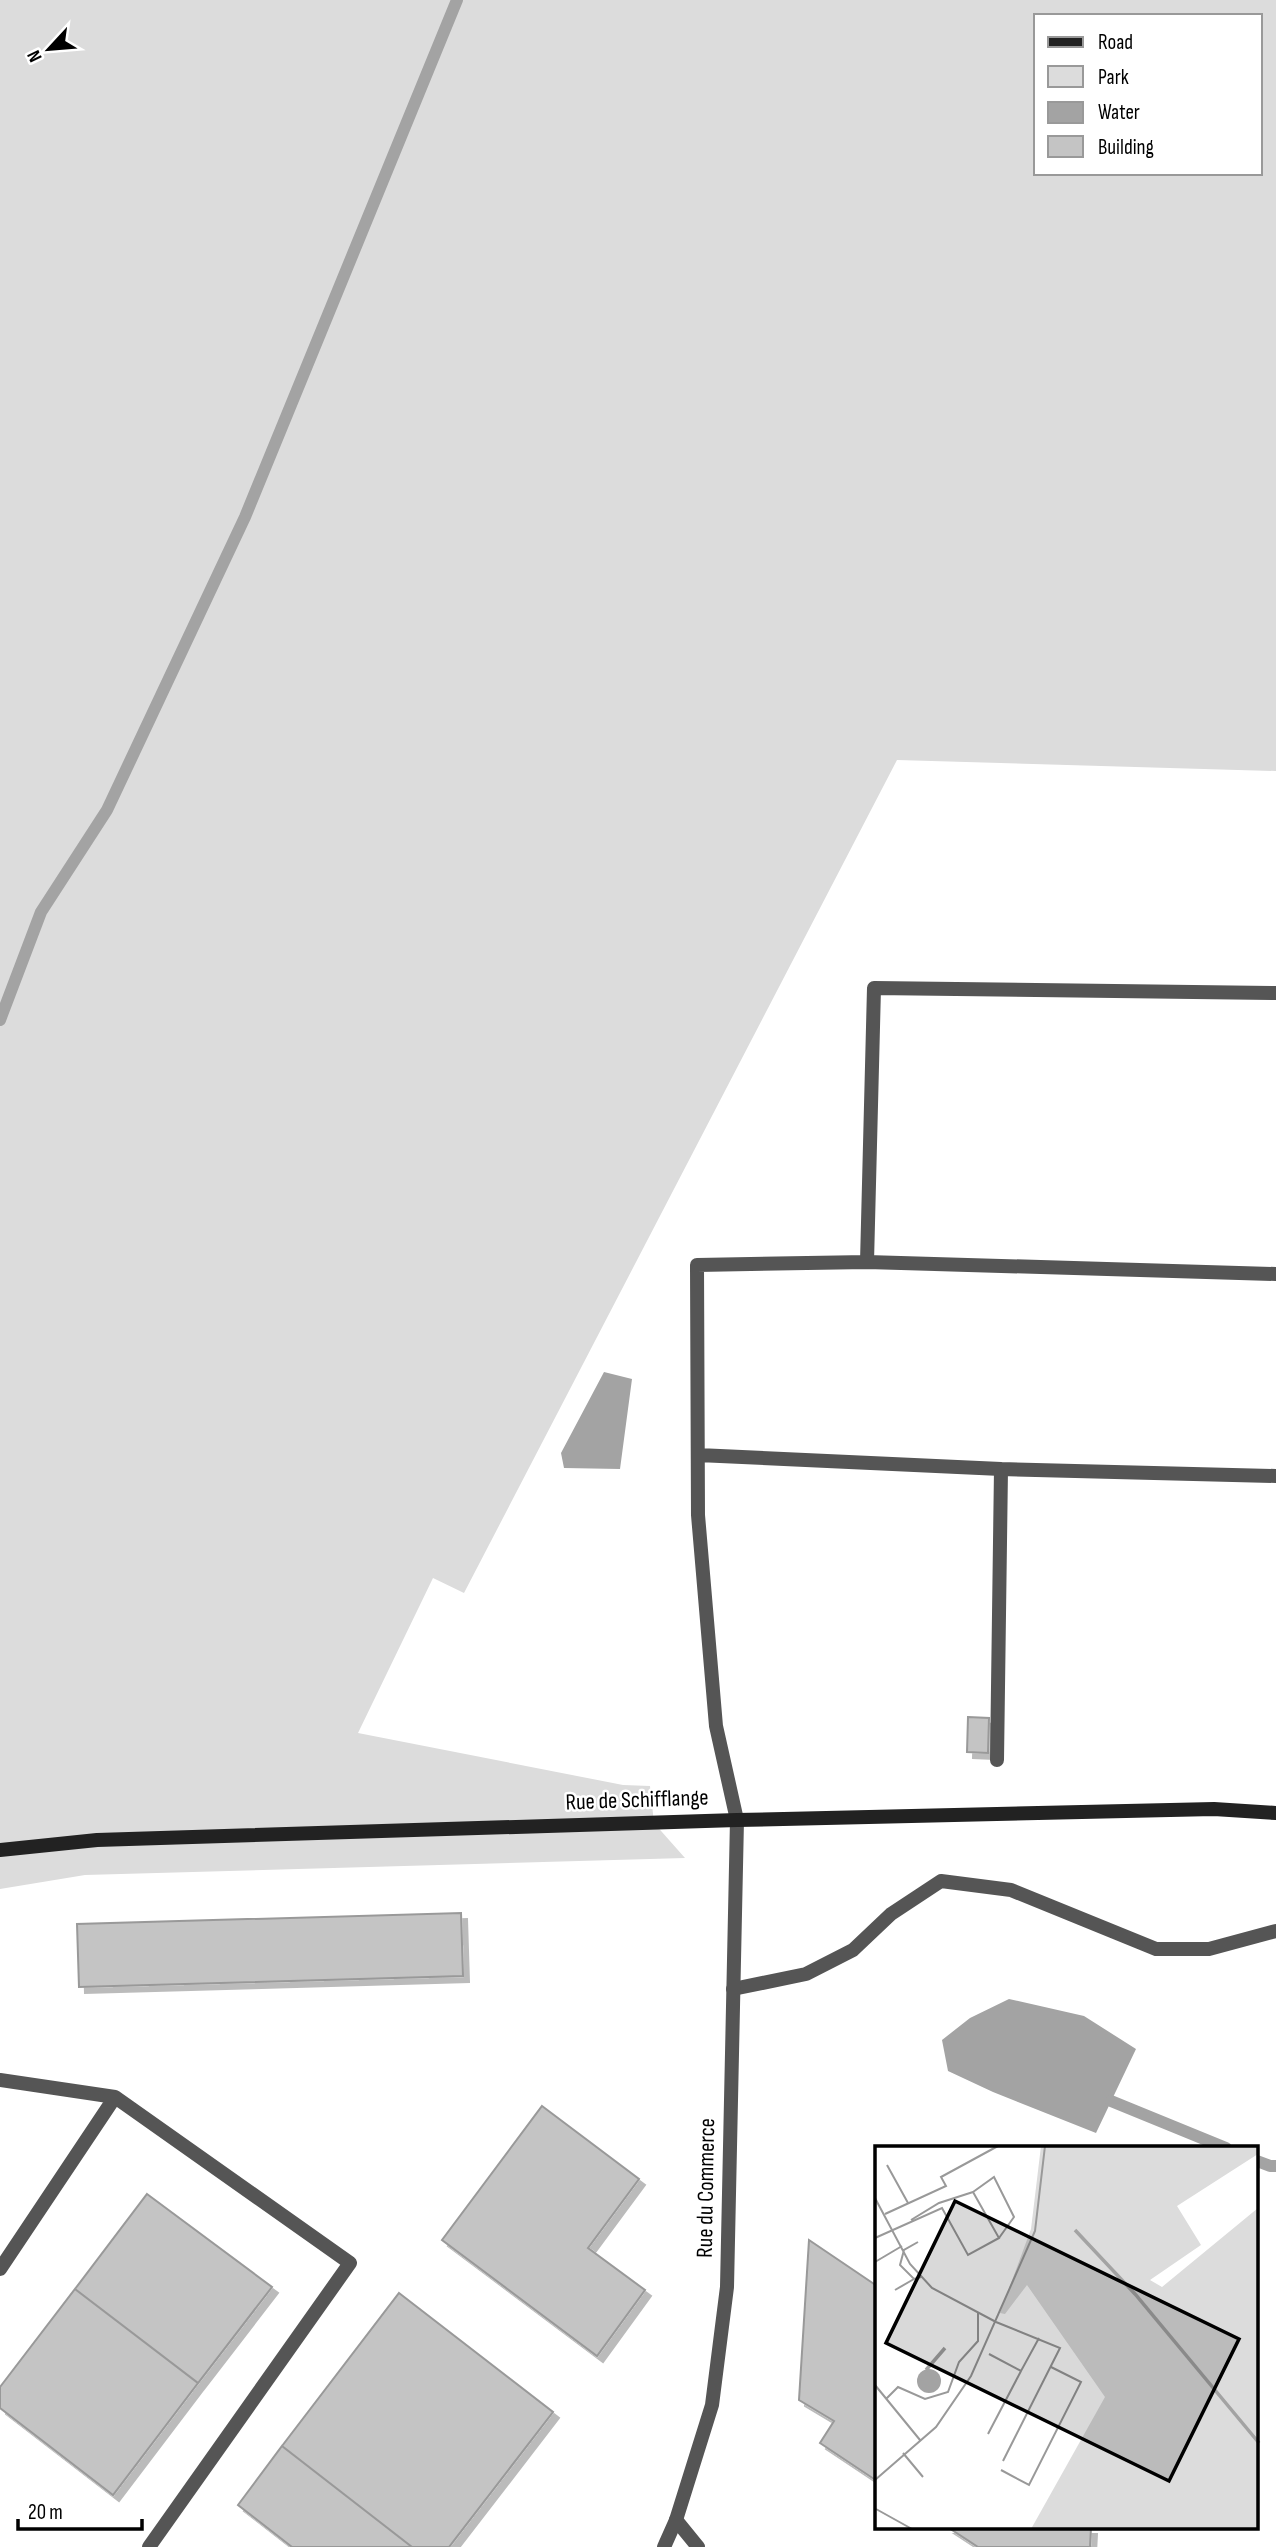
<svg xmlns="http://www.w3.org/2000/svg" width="1276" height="2547" viewBox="0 0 1276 2547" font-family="'Sofia Sans Condensed',sans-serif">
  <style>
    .green { fill: #dcdcdc; fill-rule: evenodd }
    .water { fill: #a3a3a3 }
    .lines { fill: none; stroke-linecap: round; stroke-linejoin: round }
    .stream { stroke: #a3a3a3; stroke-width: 12 }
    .building { fill: #c4c4c4; stroke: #999; stroke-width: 2; filter: url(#shadow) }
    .service { stroke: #555; stroke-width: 14 }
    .minor { stroke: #555; stroke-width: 14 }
    .secondary { stroke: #222; stroke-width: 14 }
    .labels { text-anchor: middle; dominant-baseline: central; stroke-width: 5; stroke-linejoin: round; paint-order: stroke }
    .street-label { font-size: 23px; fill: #000; stroke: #fff }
    .inset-river { fill: none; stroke: #a3a3a3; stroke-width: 3.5 }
    .inset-road { fill: none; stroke: #999; stroke-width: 2 }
    .view { fill: #000; fill-opacity: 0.15; stroke: #000; stroke-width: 3.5 }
    .inset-edge { fill: none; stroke: #000; stroke-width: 3.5 }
  </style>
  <defs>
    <filter id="shadow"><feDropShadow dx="6" dy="6" stdDeviation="0" flood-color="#0004"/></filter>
  </defs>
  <rect width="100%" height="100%" fill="#fff"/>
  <!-- green -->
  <path class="green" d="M0 0H1276V771L897 760 464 1593 433 1578 358 1733 623 1785 650 1786 654 1823 685 1858 85 1875 0 1889ZM1036 16H1260V173H1036Z"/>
  <!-- water -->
  <path class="water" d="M604 1372 632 1379 620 1469 564 1468 561 1453Z
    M1009 1999 1084 2016 1136 2049 1096 2133 993 2092 948 2071 942 2040 970 2018Z"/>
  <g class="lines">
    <!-- stream -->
    <path class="stream" d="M0 1020 41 912 107 810 245 517 457 0
      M1111 2101 1226 2148
      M1257 2161 1270 2166H1276"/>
  </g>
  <!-- building -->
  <path class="building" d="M968 1717 989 1718 988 1753 967 1752Z
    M461 1913 463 1976 79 1987 77 1924Z
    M542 2106 639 2179 588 2248 645 2290 597 2356 442 2240Z
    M147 2194 272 2287 198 2383 75 2289Z
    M809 2240 877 2286V2481L820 2443 834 2421 799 2400Z
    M75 2289 198 2383 113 2495 0 2408V2387Z
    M399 2293 553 2412 449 2547H412L282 2446Z
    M282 2446 412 2547H292L238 2505Z
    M949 2528H1091L1090 2547H978Z"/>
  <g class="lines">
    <!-- service -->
    <path class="service" d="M867 1262 874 988 1276 993
      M698 1455 1001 1469 997 1760
      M1001 1469 1276 1476
      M737 1820 716 1726 698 1515 697 1265 867 1262 1276 1274
      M733 1989 806 1974 853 1950 891 1914 941 1881 1011 1890 1156 1949H1209L1276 1931
      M0 2080 115 2097
      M0 2269 115 2097 350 2263 149 2547
      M676 2520 698 2547"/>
    <!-- minor -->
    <path class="minor" d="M664 2547 676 2520 712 2405 727 2287 737 1820"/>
    <!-- secondary -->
    <path class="secondary" d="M0 1850 97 1840 737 1820 1214 1809 1276 1813"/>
  </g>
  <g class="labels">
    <!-- street labels -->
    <g class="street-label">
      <text transform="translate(637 1800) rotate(-2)">Rue de Schifflange</text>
      <text transform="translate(706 2188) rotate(-89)">Rue du Commerce</text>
    </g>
  </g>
  <!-- overview -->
  <g transform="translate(875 2146)">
    <rect width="383" height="383" fill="#fff"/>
    <path d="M166 0H383V8L302 60 326 99 275 134 287 141 383 62V383H156L230 251 152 139 130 168 125 167 156 83Z" fill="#dcdcdc"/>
    <path d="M42 235a12 12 0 1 1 24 0a12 12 0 1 1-24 0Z" fill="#a3a3a3"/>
    <path class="inset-river" d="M200 84 260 148 384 297M51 224 70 202"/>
    <path class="inset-road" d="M12 19 33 57M98 46 119 31 139 71 124 92M0 52 35 118 57 142 121 176 185 202 128 315M10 68 71 40 66 31 123 0M0 92 67 62 93 109 124 92 98 46 64 57 36 74M43 96 29 104 25 119 39 133 46 131M0 116 27 100M20 144 39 133M114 208 146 225 164 192M0 239 45 294M11 253 23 241 50 253 73 246 84 216 103 195V167M113 288 146 225M28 307 48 331M126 324 154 339 206 236 176 221M0 334 61 281 96 230 160 85 170 0M1 363 37 383"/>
    <path class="view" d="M80 55 364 193 294 335 11 197Z"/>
    <rect width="383" height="383" class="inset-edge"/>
  </g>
  <!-- legend -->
  <rect x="1034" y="14" width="228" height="161" fill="#ffffff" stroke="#999999" stroke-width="2"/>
  <rect x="1048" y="37" width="35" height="10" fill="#222222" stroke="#999999" stroke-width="2"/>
  <text x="1098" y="49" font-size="21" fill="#000000">Road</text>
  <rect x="1048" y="66" width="35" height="21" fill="#dcdcdc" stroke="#999999" stroke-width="2"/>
  <text x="1098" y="84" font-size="21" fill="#000000">Park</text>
  <rect x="1048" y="102" width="35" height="21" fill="#a3a3a3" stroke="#999999" stroke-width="2"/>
  <text x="1098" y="119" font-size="21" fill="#000000">Water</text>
  <rect x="1048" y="136" width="35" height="21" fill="#c4c4c4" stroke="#999999" stroke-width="2"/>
  <text x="1098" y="154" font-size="21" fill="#000000">Building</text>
  <!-- north arrow -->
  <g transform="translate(49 49) rotate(244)" stroke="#ffffff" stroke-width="5" paint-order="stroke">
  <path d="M0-5L12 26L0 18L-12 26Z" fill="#000000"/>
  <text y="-10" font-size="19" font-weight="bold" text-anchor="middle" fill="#000000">N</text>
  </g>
  <!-- scale -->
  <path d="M18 2519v10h124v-10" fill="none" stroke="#000000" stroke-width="3.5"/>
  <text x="28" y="2519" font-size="21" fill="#000000" stroke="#ffffff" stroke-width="5" paint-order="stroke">20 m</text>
</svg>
